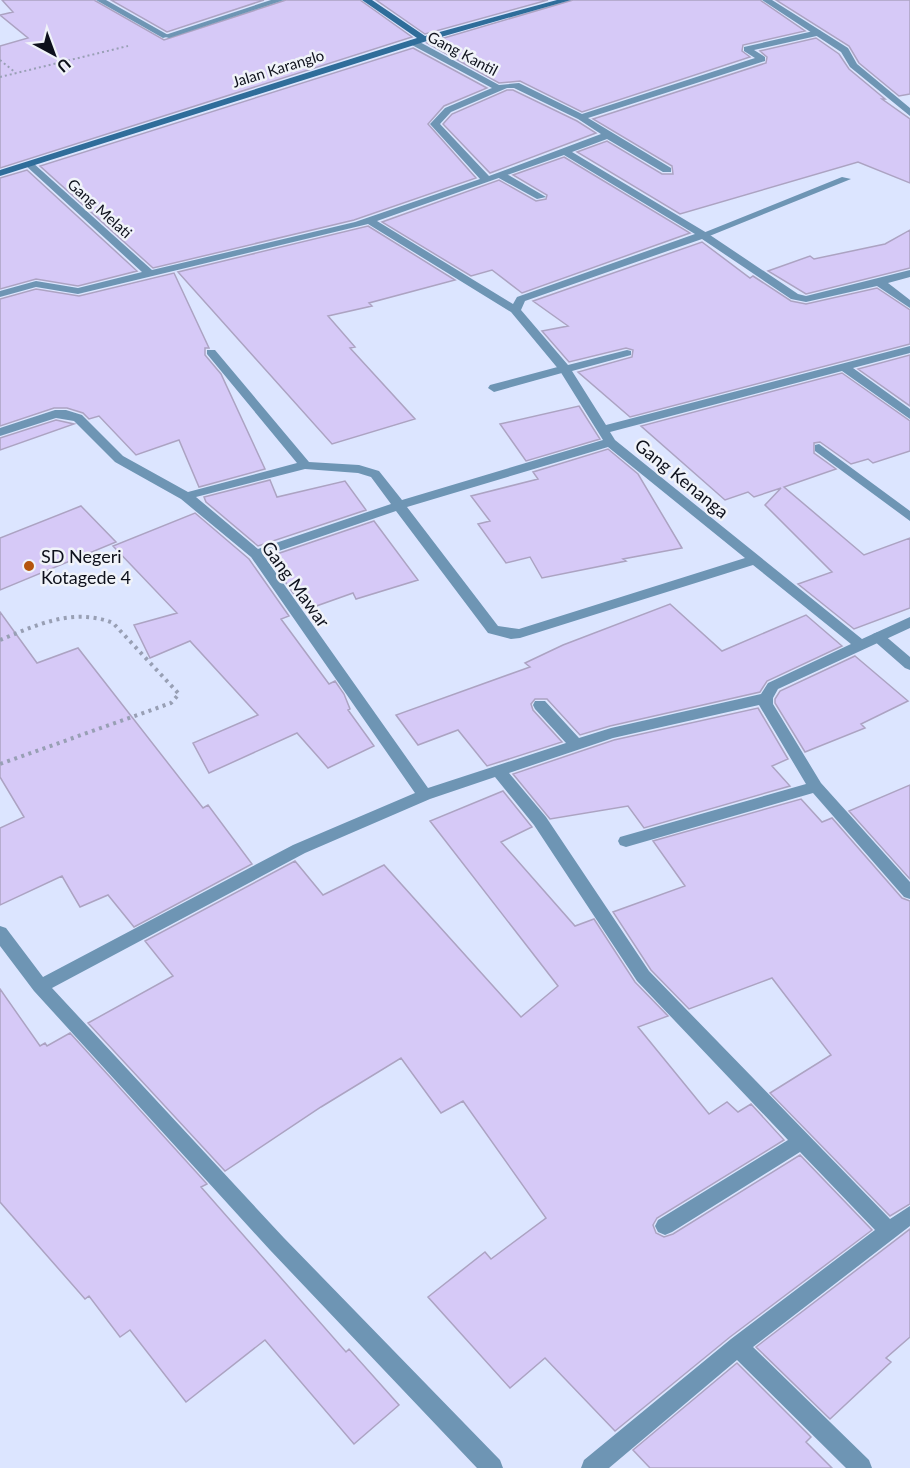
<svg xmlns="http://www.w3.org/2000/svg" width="910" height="1468" viewBox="0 0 910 1468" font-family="Lato,sans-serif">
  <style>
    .building { fill: #d6c9f7; stroke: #aca3c2; stroke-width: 1.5 }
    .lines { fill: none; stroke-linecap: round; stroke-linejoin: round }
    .path-far1 { stroke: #989fb4; stroke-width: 2; stroke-dasharray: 2 3; stroke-linecap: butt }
    .path { stroke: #989fb4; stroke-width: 4; stroke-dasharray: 3 4.5; stroke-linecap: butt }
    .lane { fill: #6e95b4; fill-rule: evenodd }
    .street { fill: #6e95b4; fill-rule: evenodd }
    .secondary { fill: #2f6d9a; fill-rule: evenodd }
    .poi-dot { fill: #b5550d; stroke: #f0f3f9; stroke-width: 2 }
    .labels { text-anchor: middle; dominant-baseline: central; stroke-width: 5; stroke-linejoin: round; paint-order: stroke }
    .far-street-label { font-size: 15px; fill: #0e111c; stroke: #f0f3f9 }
    .street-label { font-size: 18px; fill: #0e111c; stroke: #f0f3f9 }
    .poi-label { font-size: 18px; fill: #0e111c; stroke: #f0f3f9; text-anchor: start }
  </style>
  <rect width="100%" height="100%" fill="#dce5ff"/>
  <!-- building -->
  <path class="building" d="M2 0H94L164 40 286 0H360L412 37 0 168V46L28 38 0 15 13 12Z
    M111 0H264L167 32Z
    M376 0H548L425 34Z
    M573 0H760L805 31 743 45 742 51 750 57 582 112 520 81 499 83 427 43Z
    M776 0H910V94L899 96 859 63 849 46Z
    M816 38 839 54 849 69 885 99H882L910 119V183L858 162 680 214 577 152 607 141 662 174H673L672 166 593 119 766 63 767 57 760 51Z
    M413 48 487 88 444 106 428 124 476 178 354 220 153 268 40 166Z
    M507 90H513L577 121 596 133 490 173 443 124 452 114Z
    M564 157 690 233 522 293 492 270 471 276 382 222 499 180 536 201 546 199 547 195 513 175Z
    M27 170 137 271 78 286 36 279 0 289V178Z
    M368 226 455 280 369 303 372 306 328 316 355 347 350 348 415 419 332 444 178 272Z
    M910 230V268L806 294 768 271 810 256 814 259 885 244Z
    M702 242 750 278 753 276 791 301 806 304 877 288 910 310V344L630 417 578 372 632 357 633 350 626 348 569 362 542 331 568 326 533 301Z
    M174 273 209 348H205V355L221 374 265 469 199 487 179 440 136 455 99 416 89 419 83 413 67 408H54L0 426V299L36 289 79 296Z
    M910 355V406L858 369Z
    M842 373 910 421V451L873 463 868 459 851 464 820 442 814 443V453L836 469 784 487 864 555 910 538V608L854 629 798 584 832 572 765 505 781 488 754 497 748 492 725 500 641 426Z
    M579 406 600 439 526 461 500 424Z
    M56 420 74 424 0 450V438Z
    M608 449 638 474 682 548 623 559 626 561 542 578 530 557 506 563 478 524 490 521 471 496 538 479 533 472Z
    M270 480 277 497 345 481 366 510 258 546 206 502 204 497Z
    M81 506 116 542 0 590V538Z
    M195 513 249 559 289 616 281 619 329 684 335 681 344 694 350 709 348 710 374 746 328 768 297 733 209 773 193 743 258 715 190 641 150 658 134 625 177 613 113 546Z
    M374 521 418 580 356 599 353 593 305 610 268 557Z
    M670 604 722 651 806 615 842 646 767 681 760 692 610 726 580 735 547 699H535L531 704 533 710 562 742 487 766 458 730 418 745 396 715 530 667 525 663 563 645Z
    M0 612 37 663 78 648 203 808 208 805 252 864 134 927 108 895 80 907 62 876 0 905V828L24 817 0 777Z
    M855 656 908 701 861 724 865 728 805 752 775 703V699L780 691Z
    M758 708 788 759 772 766 790 786 644 828 628 806 550 819 513 774 614 740Z
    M910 785V879L849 811Z
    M503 791 532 827 501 842 575 926 594 919 635 982 668 1016 638 1027 709 1114 727 1102 738 1112 751 1104 784 1140 657 1218 653 1225 656 1233 664 1237 673 1234 800 1155 872 1230 730 1337 615 1431 545 1358 510 1388 428 1297 485 1252 491 1259 546 1218 463 1101 441 1113 401 1058 321 1107 225 1171 88 1023 173 976 145 941 295 861 323 895 384 865 521 1017 558 986 430 821Z
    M801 799 822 822 832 818 902 898 910 901V1204L890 1216 770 1093 831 1055 772 978 689 1009 651 970 613 912 685 886 653 841Z
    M0 989 40 1046 45 1043 47 1046 70 1033 207 1184 201 1187 346 1352 349 1349 399 1405 354 1444 265 1340 186 1402 130 1330 120 1337 89 1296 85 1299 0 1202Z
    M910 1229V1337L886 1358 891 1362 830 1419 756 1347Z
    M737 1363 811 1437 806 1442 832 1468H650L633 1450Z"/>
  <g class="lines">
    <!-- path-far1 -->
    <path class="path-far1" d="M0 60 16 73
      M0 77 128 46"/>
    <!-- path -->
    <path class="path" d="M0 640C37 625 73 607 113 623L179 694 171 703 0 764"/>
    <!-- lane -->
    <path class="lane" d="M96 0H106L170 36 163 38Z
      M762 0H772L848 48 857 64 910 108V116L850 67 841 52Z
      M497 173H505L546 197 537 199 497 177Z
      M842 177 851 179 707 237 698 235Z
      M565 365 569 367V371L494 392 488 388 490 385Z
      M878 632 883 634 910 657V670L905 668 873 640 871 637 873 634Z"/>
    <!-- street -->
    <path class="street" d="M271 0H284L169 38 162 36Z
      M818 30 821 31V35L754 50 765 57V61L588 118 671 168V172H663L607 139 572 152 707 233 798 294 806 296 910 270V277L888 283 910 300V308L877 286 806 302 791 299 702 239 525 301 521 310 568 365 627 350 631 351V355L572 371 606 425 910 346V353L853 368 910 409V419L842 371 610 432 615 440 862 639 910 617V628L778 689 773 698V704L821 783 910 882V899L904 897 813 793 626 847 620 845 618 841 620 837 806 784 759 705 613 738 509 773 546 817 649 971 890 1219 910 1206V1226L753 1347 869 1460 872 1468H846L737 1360 609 1468H581L584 1460 731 1339 875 1230 800 1152 672 1232 665 1235 658 1232 655 1226 658 1220 788 1140 637 981 534 825 495 777 430 799 305 853 52 988 284 1238 500 1460 503 1468H477L270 1250 34 991 0 946V926L6 928 43 977 293 845 415 793 251 557 181 499 115 462 74 421 56 418 0 436V428L55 410H66L82 415 123 456 188 492 297 463 207 354V350H215L309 462 359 465 379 471 402 500 603 440 560 371 511 312 368 224 78 294 36 287 0 297V291L36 281 78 288 142 272 24 164 32 162 152 270 355 222 480 179 430 124 445 108 492 88 410 44V40H416L499 85 519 83 582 114 755 58 744 51V47ZM507 88H514L578 119 601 134 489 176 440 124 451 112ZM564 155 695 234 517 297 513 304 377 221ZM608 447 745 558 519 629 498 626 407 507ZM305 469 358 473 371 477 391 504 258 549 196 497ZM396 511 488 633 511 639 520 638 753 565 851 644 768 683 761 694 611 728 579 738 545 701H535L533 705 535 709 566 743 428 788 264 556Z
      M819 444 910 511V521L815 451V445Z"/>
    <!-- secondary -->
    <path class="secondary" d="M362 0H372L425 36 557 0H571L427 41 0 176V170L417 38Z"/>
  </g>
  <!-- markers -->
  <circle class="poi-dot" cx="29" cy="566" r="6"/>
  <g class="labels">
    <!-- far-street labels -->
    <g class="far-street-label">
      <text transform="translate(463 53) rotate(28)">Gang Kantil</text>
      <text transform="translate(278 68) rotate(-17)">Jalan Karanglo</text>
      <text transform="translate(100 208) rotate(42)">Gang Melati</text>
    </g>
    <!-- street labels -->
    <g class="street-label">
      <text transform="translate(682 478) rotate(39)">Gang Kenanga</text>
      <text transform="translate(296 584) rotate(54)">Gang Mawar</text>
    </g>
    <!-- poi labels -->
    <g class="poi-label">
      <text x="41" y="556">SD Negeri<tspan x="41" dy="21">Kotagede 4</tspan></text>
    </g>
  </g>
  <!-- north arrow -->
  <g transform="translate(54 54) rotate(139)" stroke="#f0f3f9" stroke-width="4.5" paint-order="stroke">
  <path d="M0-4.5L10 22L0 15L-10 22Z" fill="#0e111c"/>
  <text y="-9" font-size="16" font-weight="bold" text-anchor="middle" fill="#0e111c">U</text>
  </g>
</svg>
